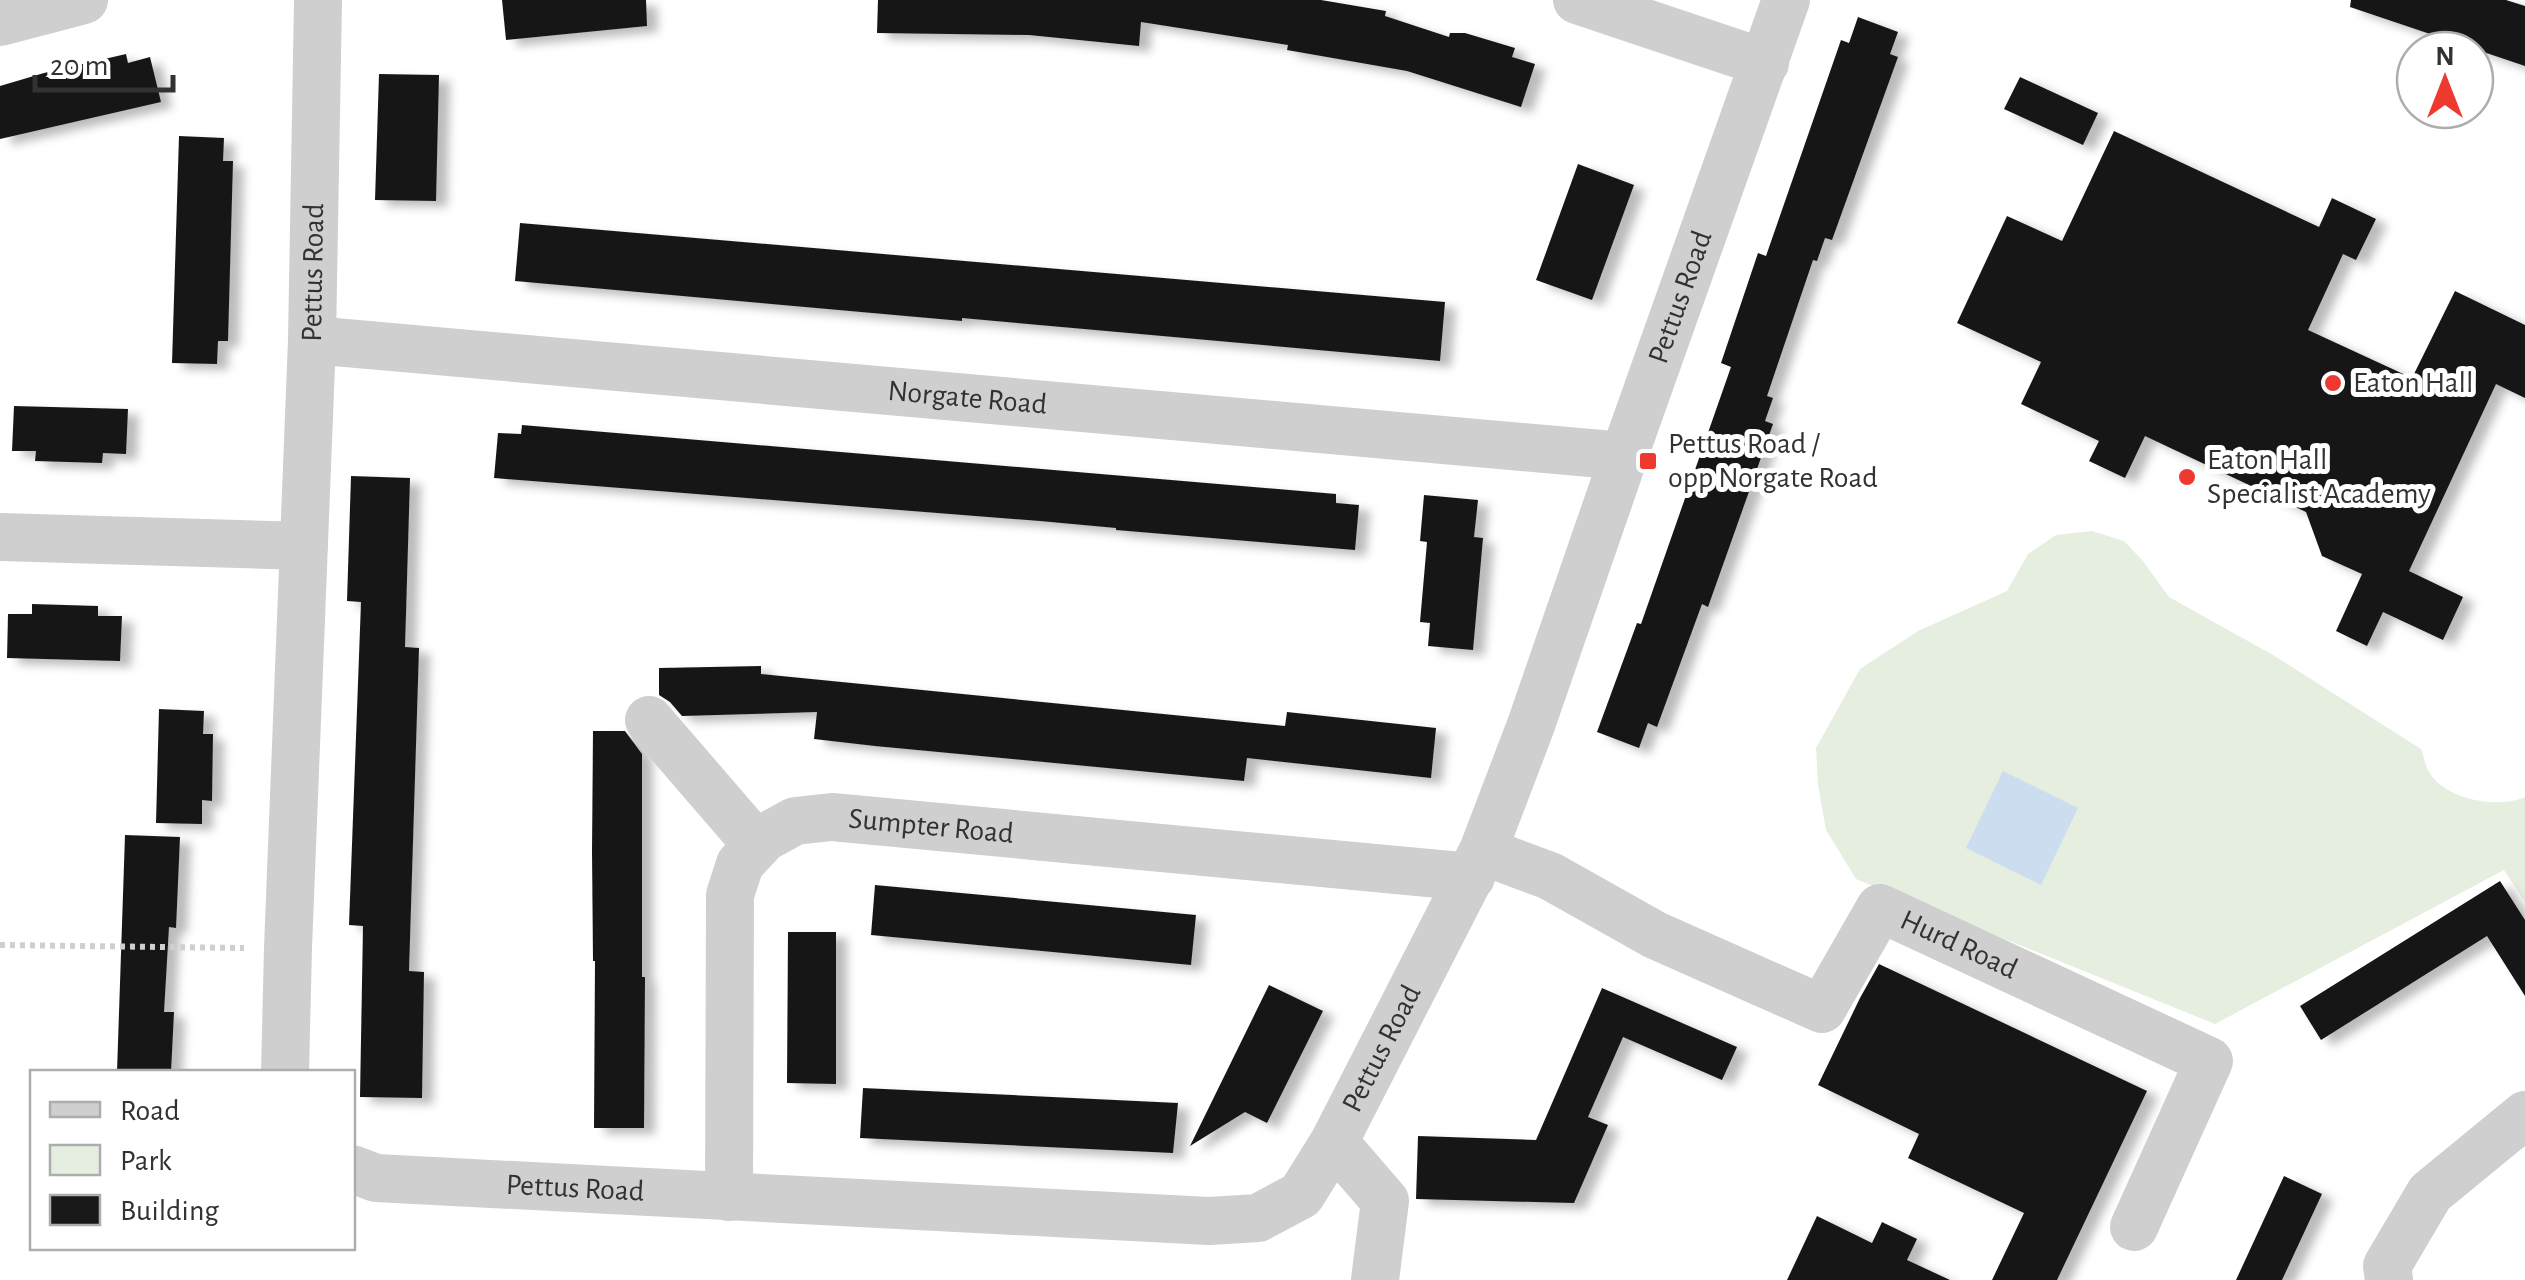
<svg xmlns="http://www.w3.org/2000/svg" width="2525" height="1280" viewBox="0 0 2525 1280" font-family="'Alegreya Sans',sans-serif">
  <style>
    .green { fill: #e6eee0 }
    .water { fill: #cbddef }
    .building { fill: #191919; filter: url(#shadow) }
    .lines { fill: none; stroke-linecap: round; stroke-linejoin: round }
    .path { stroke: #cfcfcf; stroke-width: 6; stroke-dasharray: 5 5; stroke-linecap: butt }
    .minor { stroke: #cfcfcf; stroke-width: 48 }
    .poi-dot { fill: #ed392f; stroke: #fff; stroke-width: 4 }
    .labels { text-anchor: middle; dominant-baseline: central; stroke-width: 10; stroke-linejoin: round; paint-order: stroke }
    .street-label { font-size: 30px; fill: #323232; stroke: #fff }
    .poi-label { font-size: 30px; fill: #323232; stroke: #fff; text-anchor: start }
  </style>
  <defs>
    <filter id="shadow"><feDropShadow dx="11" dy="6" stdDeviation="5" flood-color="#0004"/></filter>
  </defs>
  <rect width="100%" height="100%" fill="#fff"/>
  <!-- green -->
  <path class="green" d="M2092 531 2124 541 2143 561 2169 597 2273 655 2421 749C2424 756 2425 766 2429 772 2445 800 2498 809 2525 797V902L2504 870 2215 1024 1856 879 1826 830 1818 785 1816 748 1860 669 1918 631 2007 591 2028 554 2056 535Z"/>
  <!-- water -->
  <path class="water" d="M2003 771 2078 808 2041 885 1966 848Z"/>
  <!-- building -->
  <path class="building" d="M502 0H646L647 26 506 40Z
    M878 0H1321L1386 11 1385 16 1449 37 1450 33H1465L1515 48 1512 57 1535 64 1521 107 1407 71 1287 50 1288 45 1141 22 1139 46 1029 35 877 33Z
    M2351 0H2506L2525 6V66L2350 7Z
    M1858 17 1898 32 1890 54 1898 57 1832 240 1825 238 1817 261 1813 260 1767 396 1773 398 1765 421 1773 424 1708 607 1702 604 1657 727 1648 723 1639 748 1597 732 1637 623 1641 624 1731 367 1721 363 1758 253 1766 256 1841 40 1849 43Z
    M126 54 128 63 150 57 161 102 0 139V86L44 73Z
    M379 74 439 75 436 201 375 200Z
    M2020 77 2098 113 2083 145 2004 109Z
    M2114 131 2319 227 2332 198 2376 219 2356 260 2343 254 2308 330 2412 378 2455 291 2525 325V398L2496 384 2409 571 2463 597 2443 640 2383 612 2367 646 2336 631 2362 574 2322 556 2306 512 2145 436 2125 478 2089 461 2099 441 2021 404 2041 362 1957 323 2007 216 2062 241Z
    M179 136 224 138 223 161H233L228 341H218L217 364 172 363Z
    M1578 164 1634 185 1592 300 1536 280Z
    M520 223 1445 302 1440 361 962 318V321L515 281Z
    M14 406 128 409 126 454 103 453 102 463 35 461 36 451H12Z
    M522 425 1336 494V503L1359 505 1355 550 1116 530V528L1040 521 494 478 498 433 521 434Z
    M351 476 410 478 405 647 419 648 409 971 424 972 422 1098 360 1097 363 926 349 925 361 602 347 601Z
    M1424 495 1478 500 1474 537 1483 538 1473 650 1428 646 1430 623 1420 622 1427 542 1420 541Z
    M32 604 98 606V616H122L120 661 7 658 8 614H32Z
    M761 666V674L1285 726 1287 712 1436 728 1431 778 1247 758 1244 781 875 746 814 739 817 712 682 716 670 702 659 695V668Z
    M159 709 204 711 203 734H213L212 801 202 800V824L156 823Z
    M593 731H625L642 754V977H645L644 1128H594L595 961H593L592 851Z
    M125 835 180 837 176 928 169 927 164 1012H174L171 1072H117Z
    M2500 881 2525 920V996L2487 936 2321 1040 2300 1006Z
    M875 885 1196 915 1191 965 871 935Z
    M788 932H836V1084L787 1083Z
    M1879 964 2147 1091 2057 1280H1992L2024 1213 1908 1158 1919 1134 1818 1085 1860 998Z
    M1269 985 1323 1011 1267 1123 1245 1112 1190 1146Z
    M1602 988 1737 1047 1722 1080 1623 1037 1588 1117 1608 1125 1574 1203 1416 1199 1418 1136 1536 1140Z
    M863 1088 1178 1103 1173 1153 860 1138Z
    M2284 1176 2322 1194 2282 1280H2236Z
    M1817 1216 1872 1243 1882 1222 1917 1239 1907 1260 1950 1280H1787Z"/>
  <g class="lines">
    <!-- path -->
    <path class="path" d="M0 945 244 948"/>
    <!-- minor -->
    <g class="minor">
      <path d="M1577 0 1765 63"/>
      <path d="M0 22 84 0"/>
      <path id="s1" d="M312 340 1624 456"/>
      <path d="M0 537 304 546"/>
      <path d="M649 720 757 845"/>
      <path id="s2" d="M1483 851 1550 876 1655 935 1822 1009 1880 908 2209 1061 2134 1227"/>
      <path id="s3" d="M285 1072 288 948 312 340 318 0"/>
      <path d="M1334 1142 1385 1201 1375 1280"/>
      <path id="s4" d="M352 1169 376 1178 1209 1221 1258 1218 1301 1195 1334 1142 1483 851 1531 725 1624 456 1786 0"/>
      <path id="s5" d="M729 1197 730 895 740 864 764 838 795 821 832 817 1471 877"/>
      <path d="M2389 1280 2387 1266 2430 1193 2525 1115"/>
    </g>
  </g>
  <!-- markers -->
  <g class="poi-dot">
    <circle cx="2333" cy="383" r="10"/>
    <rect x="1638" y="451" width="20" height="20" rx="5"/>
    <circle cx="2187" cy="477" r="10"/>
  </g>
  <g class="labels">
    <!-- street labels -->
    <g class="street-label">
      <text stroke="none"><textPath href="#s3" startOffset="800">Pettus Road</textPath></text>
      <text stroke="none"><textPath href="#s4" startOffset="1935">Pettus Road</textPath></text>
      <text stroke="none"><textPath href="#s1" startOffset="658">Norgate Road</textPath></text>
      <text stroke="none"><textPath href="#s5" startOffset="542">Sumpter Road</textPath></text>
      <text stroke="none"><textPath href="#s2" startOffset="578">Hurd Road</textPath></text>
      <text stroke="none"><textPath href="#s4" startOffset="1125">Pettus Road</textPath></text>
      <text stroke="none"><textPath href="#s4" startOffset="225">Pettus Road</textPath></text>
    </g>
    <!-- poi labels -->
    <g class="poi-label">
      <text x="2353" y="383">Eaton Hall</text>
      <text x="1668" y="444">Pettus Road /<tspan x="1668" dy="34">opp Norgate Road</tspan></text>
      <text x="2207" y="460">Eaton Hall<tspan x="2207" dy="34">Specialist Academy</tspan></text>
    </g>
  </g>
  <!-- legend -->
  <rect x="30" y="1070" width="325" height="180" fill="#ffffff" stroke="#adadad" stroke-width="2.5"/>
  <rect x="50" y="1102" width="50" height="15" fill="#cfcfcf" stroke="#adadad" stroke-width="2.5"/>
  <text x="120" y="1120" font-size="30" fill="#323232">Road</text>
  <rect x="50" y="1145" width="50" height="30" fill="#e6eee0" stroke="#adadad" stroke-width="2.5"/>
  <text x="120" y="1170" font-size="30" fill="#323232">Park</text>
  <rect x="50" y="1195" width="50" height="30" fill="#191919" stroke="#adadad" stroke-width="2.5"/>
  <text x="120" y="1220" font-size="30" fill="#323232">Building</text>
  <!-- north arrow -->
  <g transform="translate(2445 80)"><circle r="48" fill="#ffffff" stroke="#adadad" stroke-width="2.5"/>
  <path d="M0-8L18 38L0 25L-18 38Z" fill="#ed392f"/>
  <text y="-15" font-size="28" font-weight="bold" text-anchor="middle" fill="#323232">N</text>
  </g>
  <!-- scale -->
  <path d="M35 75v15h138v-15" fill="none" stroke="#323232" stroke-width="5"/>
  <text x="50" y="75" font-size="30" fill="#323232" stroke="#ffffff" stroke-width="8" paint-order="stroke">20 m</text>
</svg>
